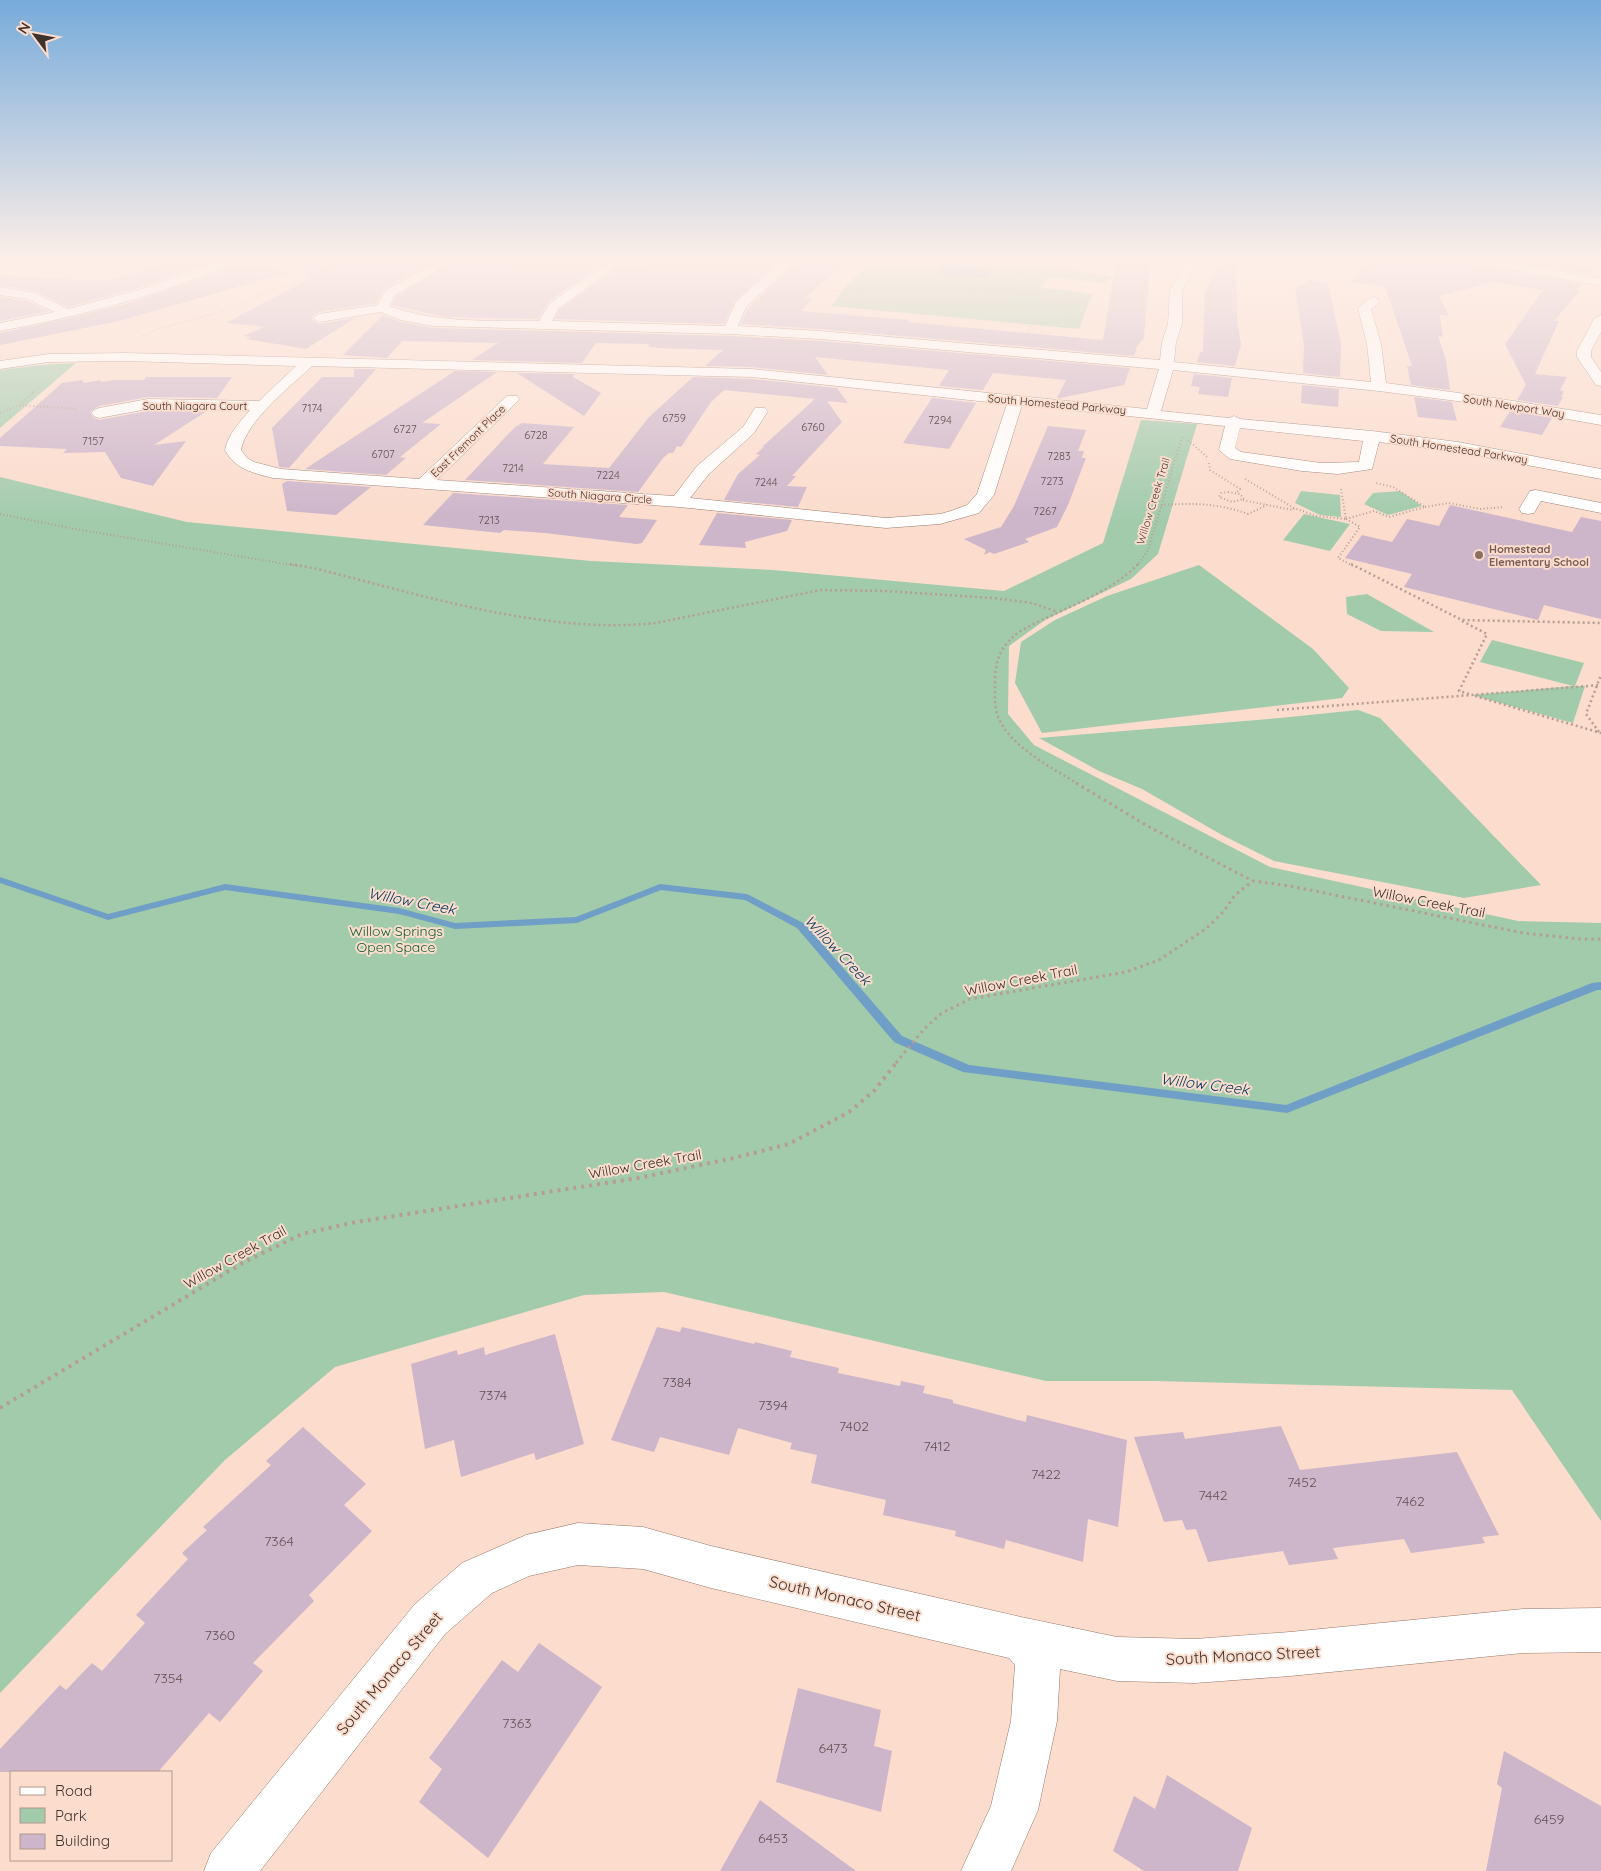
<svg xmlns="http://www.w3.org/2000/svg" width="1601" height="1871" viewBox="0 0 1601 1871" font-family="Quicksand,sans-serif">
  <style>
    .green { fill: #a2cbac }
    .water { fill: #6f9ec6 }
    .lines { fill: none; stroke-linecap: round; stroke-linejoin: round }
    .stream { fill: #6f9ec6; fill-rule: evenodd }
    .building { fill: #cdb5ca }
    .minor-casing { stroke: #94786b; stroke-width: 1 }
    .path-far4 { stroke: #b59d91; stroke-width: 1; stroke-dasharray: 1 2; stroke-linecap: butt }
    .path-far3 { stroke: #b59d91; stroke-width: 2; stroke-dasharray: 1 2.5; stroke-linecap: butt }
    .path-far2 { stroke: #b59d91; stroke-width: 2.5; stroke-dasharray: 2 3; stroke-linecap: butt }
    .path-far1 { stroke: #b59d91; stroke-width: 3; stroke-dasharray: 2.5 4; stroke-linecap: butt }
    .path { stroke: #b59d91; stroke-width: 4; stroke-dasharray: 3 5; stroke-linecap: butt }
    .minor { fill: #fff; fill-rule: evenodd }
    .education-dot { fill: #8d6e63; stroke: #fbdccd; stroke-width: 2 }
    .labels { text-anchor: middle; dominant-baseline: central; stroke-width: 4; stroke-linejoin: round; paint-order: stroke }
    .far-street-label { font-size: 11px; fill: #3e322d; stroke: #fbdccd }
    .number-label { font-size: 11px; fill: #625354 }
    .far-education-label { font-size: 11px; font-weight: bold; fill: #785e54; stroke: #fbdccd; text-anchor: start }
    .street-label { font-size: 14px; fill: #3e322d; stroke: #fbdccd }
    .park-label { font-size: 14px; fill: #0f6333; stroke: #fbdccd }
    .near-number-label { font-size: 14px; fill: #625354 }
    .water-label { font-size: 15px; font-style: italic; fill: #00395f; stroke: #fbdccd }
    .near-street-label { font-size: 16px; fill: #3e322d; stroke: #fbdccd }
  </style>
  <rect width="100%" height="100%" fill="#fbdccd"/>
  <!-- green -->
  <path class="green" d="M877 258H994L1114 277 1104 283 1049 277 1039 287 1093 294 1090 299 1079 329 831 306 846 286Z
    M76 363 0 428V370L42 365Z
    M1141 420 1197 424 1158 554 1131 579 1045 620 1009 646 1008 714 1034 745 1270 867 1518 921 1601 923V1521L1512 1390 1155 1381H1046L664 1292 584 1295 335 1367 225 1460 0 1693V477L187 522 591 561 773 570 1004 591 1103 543Z
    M1301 491 1340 495 1341 517 1320 515 1295 503Z
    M1400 491 1422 506 1388 515 1364 504 1373 493Z
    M1304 514 1350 524 1330 551 1283 540Z
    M1199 565 1313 649 1349 688 1342 698 1042 733 1015 683 1021 642 1055 620 1107 596Z
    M1367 594 1434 632 1381 631 1347 614 1346 597Z
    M1492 640 1584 663 1575 686H1585L1573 723 1472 695 1573 686 1480 662Z
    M1358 710 1380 718 1541 885 1464 898 1274 861 1222 835 1142 789 1099 771 1039 738 1280 718Z"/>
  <!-- water -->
  <path class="water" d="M944 265 991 270 984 278 937 273Z"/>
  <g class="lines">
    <!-- stream -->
    <path class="stream" d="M0 877 108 914 225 884 399 908 455 923 576 917 660 884 747 894 805 924 902 1036 969 1065 1286 1105 1592 983 1601 982V990H1597L1287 1113 963 1072 894 1042 797 928 745 900 661 890 577 923 455 929 399 914 225 890 108 920 0 883Z"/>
  </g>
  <!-- building -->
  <path class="building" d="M181 258 216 260 145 286 68 307 35 291 0 285V276L108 281Z
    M298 258H440L385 288 376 303 319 312 312 316V320L319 324 355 318 306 349 246 339 251 337 243 336 265 327 226 323 307 280Z
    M461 258H487L555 264 565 259 604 263 549 301 538 319 445 317 392 305 396 296Z
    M655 258H782L735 301 724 324 555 319 560 309 622 264 639 266 643 263H648Z
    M800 258H850L805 298H811L809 301H811L800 311 909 320 908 322 1103 340 1117 258H1142L1150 263 1144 338 1137 346 1134 356 820 329 741 324 748 308Z
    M1220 258H1236L1237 322 1241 344 1235 366 1197 362 1200 352H1203L1205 292Z
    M1376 258H1453L1461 263 1581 284 1575 290 1580 291 1554 321H1559L1535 374 1567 377 1560 390 1564 391 1561 397H1563L1558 406 1517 400 1526 385 1505 344 1543 290 1494 282 1439 296 1449 316 1440 315 1443 337 1438 336 1446 360 1450 390 1411 385 1407 366H1412L1392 307 1384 286 1350 282Z
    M1495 258H1537L1597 268 1591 274Z
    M239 264 290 272 119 321 0 345V333L78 316 130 303 226 270Z
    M1310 280 1328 283 1341 344 1340 377 1303 373 1304 345 1295 288Z
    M0 297 27 301 49 311 0 321Z
    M383 315 401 322 433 328 730 336 820 341 1130 368 1124 385 1060 398H1057L1066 380 993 373 983 390 939 386 949 370 815 357 828 375 752 367 705 366 723 350 656 348V347H648L649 344 596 343 582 363 472 360 498 343 402 341 387 358 343 355Z
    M354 369H376L289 468 279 467 272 428 322 377H354Z
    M455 371 497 372 422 423 441 424 400 457 406 458 386 475 305 469Z
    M517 373 574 374 573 377 601 393 584 416Z
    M1194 374 1232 378 1228 397 1198 394 1200 387 1191 386Z
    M146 377H232L217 398 148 397 99 406 90 412 93 417 99 420 148 411H207L154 445 186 441 153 486 121 478 105 452 63 453 67 449 0 446V438L62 383 82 380 84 383 100 380 101 382 115 380H144Z
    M693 377 752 379 837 388 848 403 827 401 842 422 792 476H796L787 486 807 487 798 507 724 500 738 474 760 455 756 454 764 447H762L815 399 724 390 711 402 681 447 677 446 673 453H669L663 458 638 492 465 480 515 427 522 423 574 427 543 464 609 468 649 417Z
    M1302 385 1339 389 1338 407 1301 403Z
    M1414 397 1452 402 1457 421 1418 417Z
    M932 398 976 403 949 449 903 443Z
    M1510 411 1552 418 1542 435 1500 427Z
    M1048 426 1086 430 1078 451H1084L1082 458H1086L1068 505 1057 527 1025 539 1029 542 994 554 990 552 984 555 986 550 964 539 1001 527 1014 506Z
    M287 481 371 487 336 515 287 511 282 484Z
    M453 493 628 505 619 517 657 520 642 543 637 544 545 533 504 530 500 533 423 525Z
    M1450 505 1572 532 1581 517 1601 521V619L1544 605 1538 620 1404 587 1412 574 1345 558 1362 535 1392 542 1407 519 1439 526Z
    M717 513 792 520 787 531 745 542 746 548 699 545Z
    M657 1327 680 1332 682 1327 754 1344 755 1342 792 1351 790 1357 839 1368 838 1373 900 1386 901 1381 925 1386 923 1393 953 1400V1403L1026 1422 1027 1415 1127 1440 1118 1527 1088 1519 1083 1562 1006 1540 1004 1549 955 1536 956 1531 883 1515 886 1500 811 1483 817 1455 790 1449 792 1443 738 1428 729 1455 660 1437 654 1452 611 1440Z
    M555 1334 584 1444 536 1460 534 1453 461 1477 454 1440 425 1449 411 1364 457 1350 458 1355 484 1347 485 1355Z
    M1281 1426 1300 1470 1457 1452 1499 1535 1482 1537 1485 1543 1411 1553 1404 1539 1333 1548 1338 1559 1289 1565 1283 1551 1208 1562 1196 1529 1186 1530 1182 1520 1164 1522 1134 1437 1183 1432 1185 1439Z
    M303 1427 366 1484 344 1505 372 1531 309 1595 314 1601 253 1663 263 1671 220 1722 209 1713 158 1772H0V1749L60 1685 66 1690 92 1663 102 1671 145 1623 136 1615 188 1559 182 1553 207 1530 203 1527 271 1465 266 1461Z
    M539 1643 602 1687 488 1858 419 1802 442 1769 429 1758 502 1660 518 1672Z
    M798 1688 881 1710 874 1746 892 1751 881 1812 776 1782Z
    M1504 1751 1601 1806V1871H1486L1502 1788 1497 1784Z
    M1167 1775 1252 1828 1238 1871H1144L1113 1851 1134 1796 1155 1809Z
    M760 1800 784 1818 856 1871H720Z"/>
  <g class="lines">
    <defs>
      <path id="minor" d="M227 258H243C235 267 216 271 205 275 138 301 70 318 0 331V323L55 312 28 299 0 295V287L35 293 68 309 146 288Z
        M444 258H459L395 295 389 306C437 324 489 320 539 321L550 303 614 258H628L559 308 552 321 725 326 736 302 785 258H798L746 307 738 326 820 331 1160 360 1162 342 1168 324 1170 290 1184 266 1150 261 1144 258H1200L1182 290V324L1176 342 1174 362 1371 382 1367 344 1358 308 1370 298 1374 297 1380 301 1371 309 1381 344 1386 383 1488 397 1601 415V425L1488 405 1379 391 1173 370 1161 411 1229 418 1234 416 1240 419 1372 431 1458 442 1601 469V479L1458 452 1379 442 1372 469 1338 474 1302 471 1230 459 1219 450 1225 426 1022 405 994 495 979 513 940 524 886 528 679 507 273 478C253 473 235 469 225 450 228 434 240 422 250 410L148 409 99 418 94 416 91 413 94 410 99 408 148 399 259 401 296 366 125 361 49 362 0 369V361L49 354 125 353 752 369 1147 409 1159 369 820 339 730 334 433 326 401 320 381 312 319 322 313 318 319 314 377 305 386 290ZM312 366 752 377 1007 404 977 494 967 505 951 511 940 514 886 518 690 498 709 474 754 433 768 411 765 408H755L743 427 697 466 674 496 437 480 517 402 519 399 517 396H507L419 479 281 469 254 462 247 458 241 450C246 421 291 386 312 366ZM1240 428 1363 441 1359 462 1321 463 1241 452 1235 448Z
        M1455 258H1483L1601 278V286L1461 261Z
        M1601 315V332L1591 351V357L1601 372V386L1596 385 1577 357V351L1594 319Z
        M1536 490 1601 503V513L1541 501 1534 513 1528 514 1522 513 1519 509 1530 491Z
        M578 1523 643 1527 711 1546 1021 1617 1117 1637 1195 1639 1290 1632 1523 1609 1601 1608V1652L1523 1653 1290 1676 1195 1683 1117 1681 1060 1669 1057 1721 1038 1810 1011 1871H961L991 1806 1011 1721 1015 1665 1009 1658 711 1588 643 1569 578 1565 529 1576 492 1593 445 1634 260 1871H204L211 1853 415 1604 462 1563 526 1535Z"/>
    </defs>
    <!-- minor casing -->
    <use href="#minor" class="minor-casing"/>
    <!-- path-far4 -->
    <path class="path-far4" d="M794 284 841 292 891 283 975 290 981 286 988 285 1040 286
      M979 288 1075 300 1083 292
      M1028 332 1034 323H1061L1068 316 1075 300
      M143 336 158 329 220 312 278 288 326 272 343 258
      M32 394 38 388 39 379"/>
    <!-- path-far3 -->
    <path class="path-far3" d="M33 392 20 405 78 409
      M0 413 20 405
      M1188 440 1207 457
      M1209 463 1210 470 1240 489 1237 492
      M1245 479 1294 508 1316 516 1346 519 1341 489
      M1228 492 1240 494 1244 499 1232 502 1219 497 1221 493Z
      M1243 500 1267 505
      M1161 505C1192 503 1218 503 1248 514L1267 505 1293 510 1294 508
      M1425 507 1449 503 1480 509 1504 507
      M0 514 75 529 298 566
      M1346 519 1360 527 1338 558 1353 566
      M1346 519 1374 511 1389 517 1425 507 1393 487 1376 483
      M1137 566 1148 550 1182 437"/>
    <!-- path-far2 -->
    <path class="path-far2" d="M290 564 313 568C419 594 545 635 655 623L821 590 886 591 992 598 1032 603 1058 612
      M1351 564 1462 620 1601 623
      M1462 621 1487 634 1459 691 1469 694
      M1475 696 1601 733
      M1277 710 1601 685
      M1599 732 1586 714 1601 675
      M1078 784C1054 769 1011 747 999 719 994 708 995 694 995 681 995 660 1001 645 1019 632 1058 609 1106 597 1138 564"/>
    <!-- path-far1 -->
    <path class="path-far1" d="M1076 783 1151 828 1253 881
      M896 1063 924 1029 942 1013 970 999 1126 972 1159 960 1207 928 1224 911 1235 895 1253 881 1290 886 1523 933 1580 939H1601"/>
    <!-- path -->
    <path class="path" d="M0 1408 246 1261 302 1234 356 1222 638 1178 734 1158 789 1144 849 1112 874 1091 897 1062"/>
    <!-- minor -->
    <use href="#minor" class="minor"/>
  </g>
  <!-- sky -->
  <linearGradient id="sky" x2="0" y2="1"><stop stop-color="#77abda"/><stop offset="0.5" stop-color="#fdefe8"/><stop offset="1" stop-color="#fdefe8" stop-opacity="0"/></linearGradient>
  <rect width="1601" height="520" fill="url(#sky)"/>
  <!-- markers -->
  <circle class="education-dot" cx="1479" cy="555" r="5"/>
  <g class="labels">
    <!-- far-street labels -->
    <g class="far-street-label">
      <text transform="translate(1057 404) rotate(5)">South Homestead Parkway</text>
      <text x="195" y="406">South Niagara Court</text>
      <text transform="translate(1514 406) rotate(9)">South Newport Way</text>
      <text transform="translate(468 441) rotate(-44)">East Fremont Place</text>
      <text transform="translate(1459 449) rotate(9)">South Homestead Parkway</text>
      <text transform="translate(600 496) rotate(4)">South Niagara Circle</text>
      <text transform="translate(1153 501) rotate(-73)">Willow Creek Trail</text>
    </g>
    <!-- number labels -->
    <g class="number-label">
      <text x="312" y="408">7174</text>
      <text x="674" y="418">6759</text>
      <text x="940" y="420">7294</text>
      <text x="813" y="427">6760</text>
      <text x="405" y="429">6727</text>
      <text x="536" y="435">6728</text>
      <text x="93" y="441">7157</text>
      <text x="383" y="454">6707</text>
      <text x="1059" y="456">7283</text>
      <text x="513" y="468">7214</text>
      <text x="608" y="475">7224</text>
      <text x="1052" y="481">7273</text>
      <text x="766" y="482">7244</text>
      <text x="1045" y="511">7267</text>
      <text x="489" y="520">7213</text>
    </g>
    <!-- far-education labels -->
    <g class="far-education-label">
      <text x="1489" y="549">Homestead<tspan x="1489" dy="13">Elementary School</tspan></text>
    </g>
    <!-- street labels -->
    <g class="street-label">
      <text transform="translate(1429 902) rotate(11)">Willow Creek Trail</text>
      <text transform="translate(1021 980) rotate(-11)">Willow Creek Trail</text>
      <text transform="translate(645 1164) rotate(-10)">Willow Creek Trail</text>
      <text transform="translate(235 1257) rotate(-29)">Willow Creek Trail</text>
    </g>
    <!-- park labels -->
    <g class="park-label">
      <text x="396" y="931">Willow Springs<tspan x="396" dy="16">Open Space</tspan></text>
    </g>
    <!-- near-number labels -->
    <g class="near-number-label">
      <text x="677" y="1382">7384</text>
      <text x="493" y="1395">7374</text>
      <text x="773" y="1405">7394</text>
      <text x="854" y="1426">7402</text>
      <text x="937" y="1446">7412</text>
      <text x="1046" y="1474">7422</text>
      <text x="1302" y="1482">7452</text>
      <text x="1213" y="1495">7442</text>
      <text x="1410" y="1501">7462</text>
      <text x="279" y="1541">7364</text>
      <text x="220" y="1635">7360</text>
      <text x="168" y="1678">7354</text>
      <text x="517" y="1723">7363</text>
      <text x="833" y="1748">6473</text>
      <text x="1549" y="1819">6459</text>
      <text x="773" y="1838">6453</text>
    </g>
    <!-- water labels -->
    <g class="water-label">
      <text transform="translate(412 901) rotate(11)">Willow Creek</text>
      <text transform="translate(838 950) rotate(47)">Willow Creek</text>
      <text transform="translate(1205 1084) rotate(7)">Willow Creek</text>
    </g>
    <!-- near-street labels -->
    <g class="near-street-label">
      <text transform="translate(845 1598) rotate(13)">South Monaco Street</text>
      <text transform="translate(1243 1655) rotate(-3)">South Monaco Street</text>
      <text transform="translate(389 1673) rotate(-50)">South Monaco Street</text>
    </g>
  </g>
  <!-- legend -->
  <rect x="10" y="1771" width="162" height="90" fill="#fbdccd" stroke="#af988d"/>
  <rect x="20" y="1787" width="25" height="8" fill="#ffffff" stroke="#af988d"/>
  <text x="55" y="1796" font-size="15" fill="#3e322d">Road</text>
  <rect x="20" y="1808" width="25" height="15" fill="#a2cbac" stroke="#af988d"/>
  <text x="55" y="1821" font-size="15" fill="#3e322d">Park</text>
  <rect x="20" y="1834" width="25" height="15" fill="#cdb5ca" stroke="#af988d"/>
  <text x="55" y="1846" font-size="15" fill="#3e322d">Building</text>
  <!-- north arrow -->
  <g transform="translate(35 35) rotate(302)" stroke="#fbdccd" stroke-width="4" paint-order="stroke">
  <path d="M0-4L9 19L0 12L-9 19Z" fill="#3e322d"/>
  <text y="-8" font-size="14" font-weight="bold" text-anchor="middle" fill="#3e322d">N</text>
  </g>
</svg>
